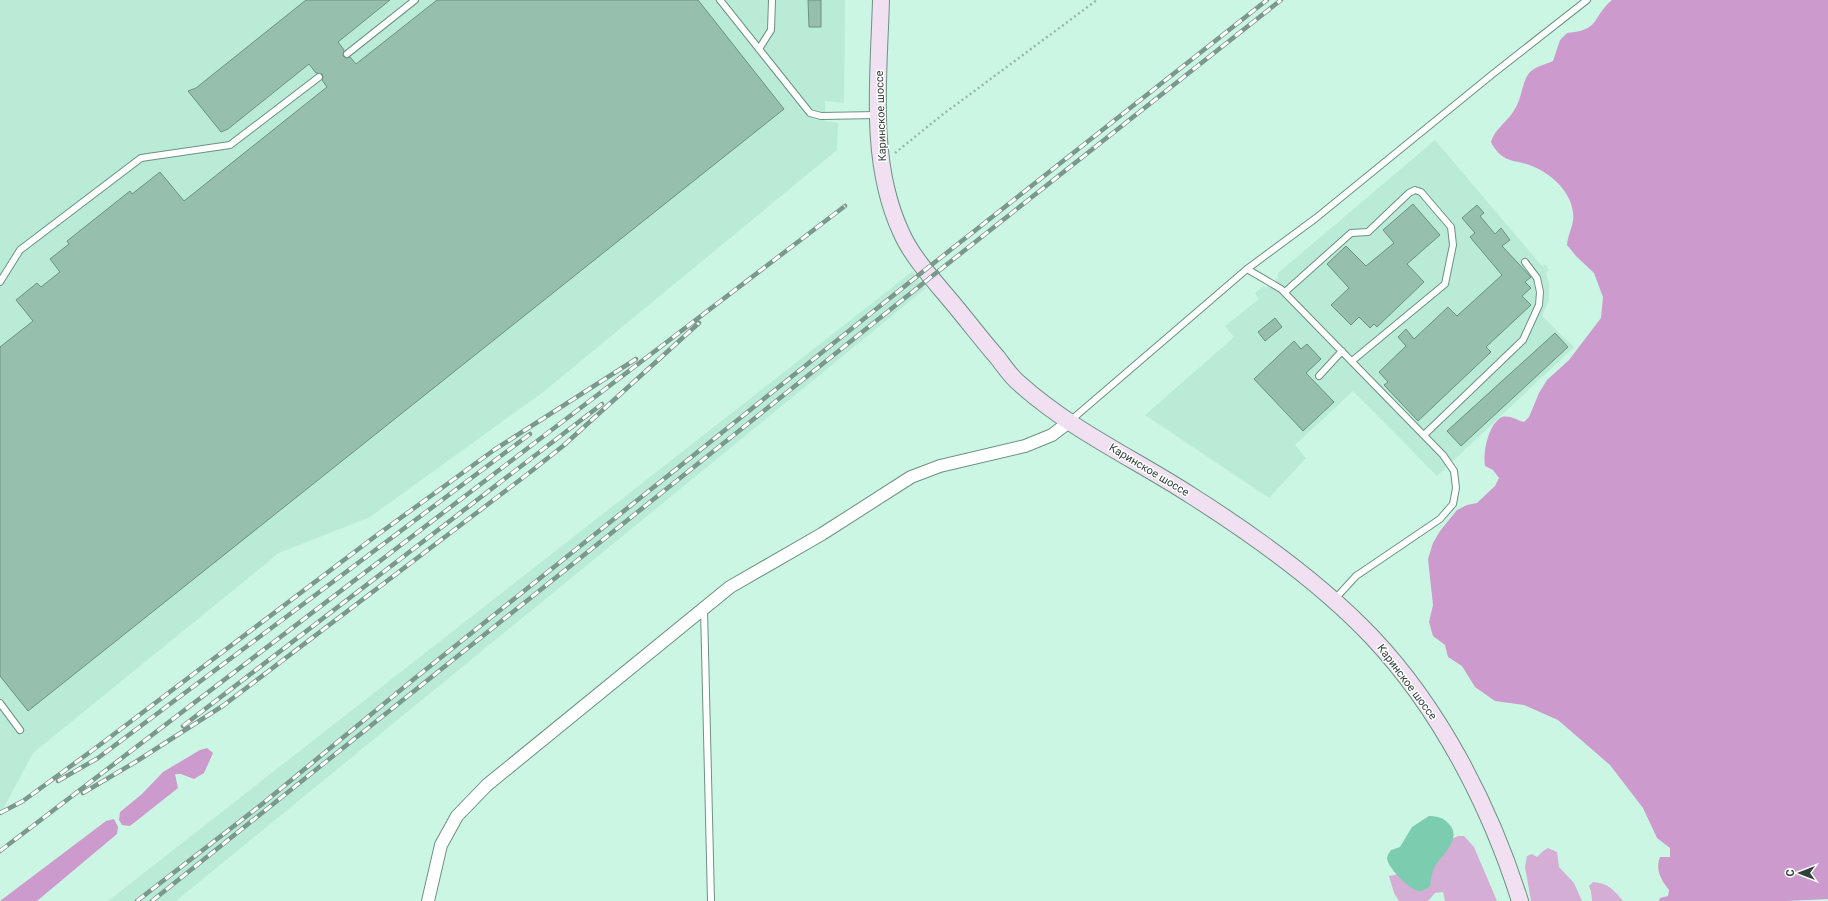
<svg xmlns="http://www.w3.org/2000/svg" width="1828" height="901" viewBox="0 0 1828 901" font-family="Roboto,sans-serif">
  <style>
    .built { fill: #b9ebd7 }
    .green { fill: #d4aed5 }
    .forest { fill: #cc9acd }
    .water { fill: #7ccdaf }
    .building { fill: #97bfae; stroke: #6a9182 }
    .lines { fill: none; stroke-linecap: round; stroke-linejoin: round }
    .lane-casing { stroke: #6b9282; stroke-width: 8 }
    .street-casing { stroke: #6b9282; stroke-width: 14 }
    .secondary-casing { stroke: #6b9282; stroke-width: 18 }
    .path { stroke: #97b9ab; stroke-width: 2.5; stroke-dasharray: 2 3; stroke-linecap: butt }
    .lane { stroke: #fff; stroke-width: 6 }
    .street { stroke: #fff; stroke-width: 12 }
    .secondary { stroke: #f1e0f2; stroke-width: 16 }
    .rail-casing { stroke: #7b988c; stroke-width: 4.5 }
    .rail { stroke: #fff; stroke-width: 3; stroke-dasharray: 9; stroke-linecap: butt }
    .labels { text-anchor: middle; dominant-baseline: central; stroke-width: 3; stroke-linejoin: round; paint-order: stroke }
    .street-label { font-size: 11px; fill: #30413a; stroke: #fff }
  </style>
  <rect width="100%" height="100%" fill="#ccf6e4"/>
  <!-- built -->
  <path class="built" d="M0 0H845L844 103 825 101V121L838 123 837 150 542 393 370 517 279 553 33 753 0 815Z
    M1435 140 1542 266 1545 264 1549 270 1546 273 1549 283V300L1542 316 1574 347 1437 476 1353 391 1295 445 1306 458 1269 498 1145 415 1234 337 1225 326 1259 299 1255 293 1264 286 1266 288 1278 278V273Z
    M912 272 926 288 176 901H108Z"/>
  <!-- green -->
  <path class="green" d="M1458 836H1464L1474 847 1497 901H1445L1443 892 1435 893 1428 901H1399L1394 893 1389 876C1413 873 1435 847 1458 836Z
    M1548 848 1557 852 1559 867 1574 883 1582 901H1531L1525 867 1527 856 1532 854 1537 857 1543 851Z
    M1593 882C1608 883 1614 890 1623 901H1592L1591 891 1589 886Z"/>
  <!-- forest -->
  <path class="forest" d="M1612 0H1828V899L1786 901H1659L1660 898 1668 896 1669 890C1661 880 1655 870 1660 857H1670V848L1657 838 1643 808 1610 765 1558 720 1524 705 1495 701 1475 687 1462 666 1448 657 1445 645 1433 636 1429 622 1433 605 1428 559 1433 543 1440 531 1457 510 1467 505 1477 503 1495 486 1499 478 1493 470 1485 466C1483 452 1488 424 1502 417 1509 415 1517 420 1524 422L1529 417 1539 393 1547 380 1569 360 1601 318 1603 297 1594 273 1576 256 1567 245C1568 233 1575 224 1573 212 1570 190 1551 174 1532 166 1515 159 1502 164 1491 142 1495 128 1509 121 1516 107 1522 97 1522 81 1530 72 1535 67 1546 64 1553 61L1560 40 1567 33C1601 30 1591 18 1612 0Z
    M207 748 213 753 204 773 194 779 181 774H175L178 788 130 826 122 825 119 820 120 812 142 794 163 772 200 750Z
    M114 819 118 827 117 834 37 901H0L106 821Z"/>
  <!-- water -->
  <path class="water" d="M1429 816C1437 816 1444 818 1449 824 1464 840 1438 857 1433 871 1431 876 1431 881 1430 886 1427 888 1424 891 1421 891 1412 893 1391 870 1388 862 1386 857 1388 854 1391 850L1400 847 1412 827Z"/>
  <!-- building -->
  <path class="building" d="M306 0H390L338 42 344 50 343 56 346 58 350 57 356 64 437 0H698L784 109 28 711 0 676V347L33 321 16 300 37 283 41 287 60 272 50 259 69 244 67 241 130 191 132 194 160 172 184 201 327 87 322 80 323 77 322 74 316 73 309 64 228 129 221 132 188 91 196 88Z
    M808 0H821V27H809Z
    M1413 204 1440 235 1407 264 1424 282 1377 327 1374 324 1370 328 1359 317 1351 325 1331 305 1349 288 1327 264 1346 246 1366 266 1394 243 1383 230Z
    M1477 205 1484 213 1480 216 1495 234 1501 228 1510 240 1502 246 1531 277 1525 282 1531 288 1522 296 1531 305 1486 347 1491 352 1418 421 1384 385 1388 382 1379 372 1406 346 1398 337 1406 329 1414 339 1448 307 1457 316 1502 275 1470 237 1475 233 1462 218Z
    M1275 318 1282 327 1265 341 1258 332Z
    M1555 333 1568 347 1461 446 1447 431Z
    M1294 341 1301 349 1307 344 1321 359 1306 373 1334 402 1303 431 1254 379Z"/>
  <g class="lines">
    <defs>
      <path id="lane" d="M720 0 810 113 821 116 877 115
        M759 49 771 30 772 0
        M347 54 415 0
        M1247 269 1281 289 1443 455 1454 471 1456 488 1453 504 1440 519 1356 576 1334 600
        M0 282 20 250 141 158 230 145 319 77
        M1285 292 1351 233 1368 232 1409 193 1415 190 1421 192 1451 227 1453 245 1445 284 1352 361
        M1319 376 1342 351
        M1070 421 1247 269 1316 218 1494 73 1587 0
        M1424 435 1523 340 1539 305 1540 292 1537 278 1525 262
        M704 609 711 901
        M0 703 20 730"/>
      <path id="street" d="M428 901 441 845 457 816 487 785 730 587 822 534 911 477 940 466 1025 446 1052 435 1069 422"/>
      <path id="secondary" d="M881 0C879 76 868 161 901 232 912 258 938 285 956 307 970 324 983 341 997 357 1004 366 1011 377 1020 384 1071 430 1135 459 1192 496 1255 536 1320 582 1372 637 1440 709 1490 806 1520 901"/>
    </defs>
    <!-- lane casing -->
    <use href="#lane" class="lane-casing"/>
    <!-- street casing -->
    <use href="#street" class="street-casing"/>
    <!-- secondary casing -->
    <use href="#secondary" class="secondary-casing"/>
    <!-- path -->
    <path class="path" d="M895 153 942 115 1097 0"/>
    <!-- lane -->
    <use href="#lane" class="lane"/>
    <!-- street -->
    <use href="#street" class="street"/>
    <!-- secondary -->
    <use href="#secondary" class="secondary"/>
    <defs>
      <path id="rail" d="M183 726 602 404
        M58 781 98 758 530 434
        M83 793 137 761 224 705 529 473 563 446 699 323
        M0 813 23 801 101 744 373 538 494 450 636 359
        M0 851 845 206
        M137 901 261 805 414 679 925 270 1267 0
        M152 901 931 277 1281 0"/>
    </defs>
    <!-- rail casing -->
    <use href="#rail" class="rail-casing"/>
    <!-- rail -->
    <use href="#rail" class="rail"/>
  </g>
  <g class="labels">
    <!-- street labels -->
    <g class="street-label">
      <text transform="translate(881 116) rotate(-92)">Каринское шоссе</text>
      <text transform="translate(1149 470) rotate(31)">Каринское шоссе</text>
      <text transform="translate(1407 682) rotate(53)">Каринское шоссе</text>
    </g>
  </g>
  <!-- north arrow -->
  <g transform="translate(1800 873) rotate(270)" stroke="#ffffff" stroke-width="3" paint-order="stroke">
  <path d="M0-3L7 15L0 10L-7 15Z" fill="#30413a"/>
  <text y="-6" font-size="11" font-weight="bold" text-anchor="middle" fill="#30413a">С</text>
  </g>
</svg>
